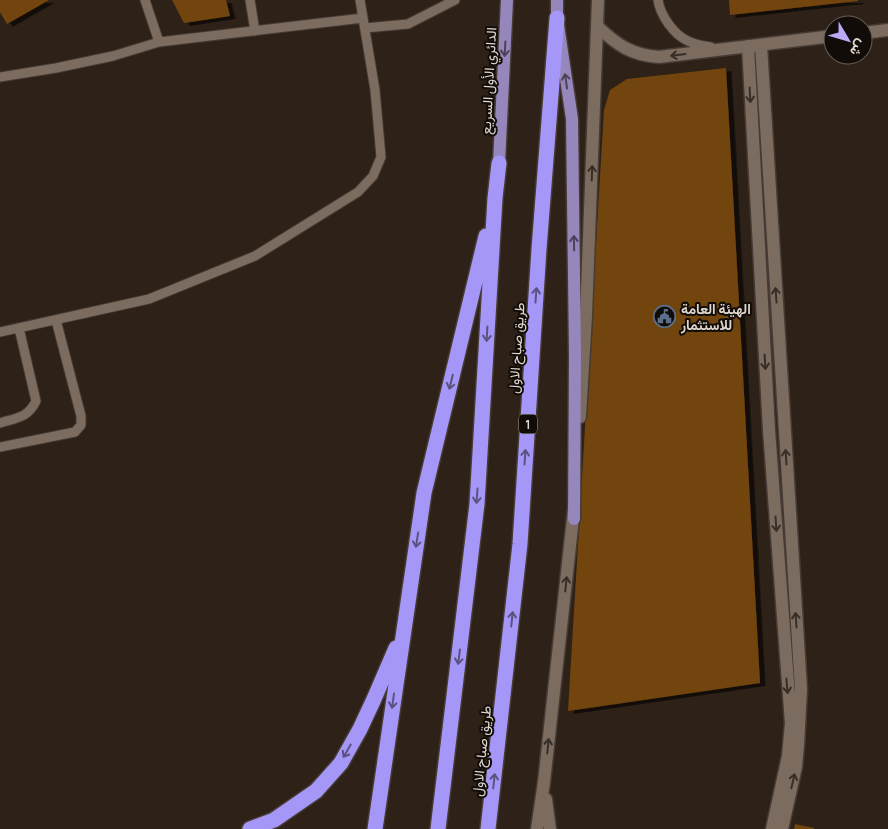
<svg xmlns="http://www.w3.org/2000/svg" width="888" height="829" viewBox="0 0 888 829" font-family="Manrope,Vazirmatn,sans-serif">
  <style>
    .building { fill: #71440e; filter: url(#shadow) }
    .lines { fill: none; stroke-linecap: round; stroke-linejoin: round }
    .lane-casing { stroke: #463b34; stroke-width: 11 }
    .street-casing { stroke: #463b34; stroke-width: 15 }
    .secondary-casing { stroke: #463b34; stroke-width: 15 }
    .primary-casing { stroke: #463b34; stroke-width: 15 }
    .highway-casing { stroke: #463b34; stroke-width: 18 }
    .lane { stroke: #7c6c60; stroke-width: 9 }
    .street { stroke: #7c6c60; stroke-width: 12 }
    .secondary { stroke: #7c6c60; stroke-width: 12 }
    .primary { stroke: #9586bb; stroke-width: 12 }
    .highway { stroke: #a597f8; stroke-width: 15 }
    .oneway { stroke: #4d4359 }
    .oneway2 { stroke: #372e27 }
    .oneway3 { stroke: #5c5280 }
    .labels { text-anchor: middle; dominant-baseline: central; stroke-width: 4; stroke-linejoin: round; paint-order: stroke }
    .shield { fill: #120c08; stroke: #a29993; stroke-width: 1 }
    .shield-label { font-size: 12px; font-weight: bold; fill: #dfd6cf }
    .street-label { font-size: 14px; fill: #dfd6cf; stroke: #120c08 }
    .poi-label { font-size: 14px; font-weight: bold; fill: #dfd6cf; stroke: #120c08; text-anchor: start }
  </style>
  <defs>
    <filter id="shadow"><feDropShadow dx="5.5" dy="3" stdDeviation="0" flood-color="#0009"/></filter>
  </defs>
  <rect width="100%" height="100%" fill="#2e2117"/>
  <!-- building -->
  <path class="building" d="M0 0H49L7 24 0 12Z
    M172 0H226L230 16 184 23Z
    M729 0H858V1L730 15Z
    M726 68 760 683 568 711 604 110 610 90 627 79Z
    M795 824 814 828V829H794Z"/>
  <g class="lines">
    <defs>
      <path id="lane" d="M145 0 159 42
        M250 0 255 31
        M658 0C660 15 674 35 688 41 696 45 703 46 711 47
        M365 28 408 24 455 0
        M0 77 56 68 113 56 159 42 363 18
        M0 332 149 299 255 256 358 192 373 176 381 157 375 90 360 0
        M0 423C16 418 28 418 36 401L19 328
        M0 447 75 432 81 425V416L56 320"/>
      <path id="street" d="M597 26C617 45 631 55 659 57L833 36
        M863 33 888 30
        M761 45 801 689 798 746 796 767 782 829
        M748 46 769 430 791 723 788 756 772 829"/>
      <path id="secondary" d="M580 417 586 316 598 0
        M546 799 550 829
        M537 829 544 782 574 509"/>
      <path id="primary" d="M557 0V18L572 119 575 355 574 519
        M499 163 507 0"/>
      <path id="highway" d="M250 829 274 820 316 791 341 763 360 729 374 699 396 648
        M375 829 424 493 486 236
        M438 829 477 504 495 198 499 163
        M488 829 520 544 539 249 557 18"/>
    </defs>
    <!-- lane casing -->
    <use href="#lane" class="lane-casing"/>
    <!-- street casing -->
    <use href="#street" class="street-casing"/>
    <!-- secondary casing -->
    <use href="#secondary" class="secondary-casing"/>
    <!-- primary casing -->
    <use href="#primary" class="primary-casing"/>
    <!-- highway casing -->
    <use href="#highway" class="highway-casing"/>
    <!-- lane -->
    <use href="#lane" class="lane"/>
    <!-- street -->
    <use href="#street" class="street"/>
    <!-- secondary -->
    <use href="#secondary" class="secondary"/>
    <!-- primary -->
    <use href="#primary" class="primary"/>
    <!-- highway -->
    <use href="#highway" class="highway"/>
  </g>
  <!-- one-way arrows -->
  <defs><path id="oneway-shaft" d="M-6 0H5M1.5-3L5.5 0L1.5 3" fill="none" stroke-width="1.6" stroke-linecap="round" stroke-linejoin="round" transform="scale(1.25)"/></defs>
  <g class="oneway">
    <use href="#oneway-shaft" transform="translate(505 49) rotate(93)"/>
    <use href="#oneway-shaft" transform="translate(566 81) rotate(-98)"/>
    <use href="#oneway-shaft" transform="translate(574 243) rotate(-91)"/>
  </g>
  <g class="oneway2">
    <use href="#oneway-shaft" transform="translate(678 55) rotate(173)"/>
    <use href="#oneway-shaft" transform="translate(750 95) rotate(87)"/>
    <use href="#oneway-shaft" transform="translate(592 173) rotate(-88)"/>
    <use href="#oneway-shaft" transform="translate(776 295) rotate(-94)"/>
    <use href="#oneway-shaft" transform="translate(765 362) rotate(87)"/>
    <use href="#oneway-shaft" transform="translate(786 457) rotate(-94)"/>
    <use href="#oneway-shaft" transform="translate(776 524) rotate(86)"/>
    <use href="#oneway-shaft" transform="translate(566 584) rotate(-84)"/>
    <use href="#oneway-shaft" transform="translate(796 620) rotate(-94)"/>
    <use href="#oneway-shaft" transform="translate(787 686) rotate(85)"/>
    <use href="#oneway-shaft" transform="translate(548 746) rotate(-84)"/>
    <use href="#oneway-shaft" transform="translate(793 781) rotate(-77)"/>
  </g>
  <g class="oneway3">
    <use href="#oneway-shaft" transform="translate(536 295) rotate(-86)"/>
    <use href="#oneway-shaft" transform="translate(487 334) rotate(93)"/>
    <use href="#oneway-shaft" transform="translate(451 382) rotate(104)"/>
    <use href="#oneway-shaft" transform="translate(525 457) rotate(-86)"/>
    <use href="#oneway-shaft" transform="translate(477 496) rotate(94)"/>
    <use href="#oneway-shaft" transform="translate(417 540) rotate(99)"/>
    <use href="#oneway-shaft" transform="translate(512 619) rotate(-84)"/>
    <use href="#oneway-shaft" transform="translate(459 657) rotate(97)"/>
    <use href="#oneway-shaft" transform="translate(393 701) rotate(98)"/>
    <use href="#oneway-shaft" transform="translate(347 751) rotate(120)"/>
    <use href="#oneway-shaft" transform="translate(494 781) rotate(-84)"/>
  </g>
  <!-- icons -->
  <defs>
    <symbol id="civic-ring" viewBox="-11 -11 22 22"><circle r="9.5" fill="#120c08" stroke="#5c6f8a" stroke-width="1.5"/><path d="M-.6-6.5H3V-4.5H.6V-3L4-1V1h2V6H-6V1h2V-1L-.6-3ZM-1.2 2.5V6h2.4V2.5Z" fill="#5c6f8a"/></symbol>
  </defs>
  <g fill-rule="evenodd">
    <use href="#civic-ring" x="652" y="304" width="25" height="25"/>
  </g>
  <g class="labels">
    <!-- shield labels -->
    <rect class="shield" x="519" y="414.5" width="18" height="19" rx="4"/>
    <g class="shield-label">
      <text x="528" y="424">1</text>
    </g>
    <!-- street labels -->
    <g class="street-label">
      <text transform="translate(488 81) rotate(-87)">الدائري الأول السريع</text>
      <text transform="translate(516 348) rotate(-86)">طريق صباح الاول</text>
      <text transform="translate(481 751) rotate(-84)">طريق صباح الاول</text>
    </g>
    <!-- poi labels -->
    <g class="poi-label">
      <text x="681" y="308">الهيئة العامة<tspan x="681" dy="16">للاستثمار</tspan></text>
    </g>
  </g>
  <!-- north arrow -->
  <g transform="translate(848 40) rotate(128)"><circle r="24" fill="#120c08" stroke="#645d58"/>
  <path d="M0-4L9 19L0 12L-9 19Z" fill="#bbaaf6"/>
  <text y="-8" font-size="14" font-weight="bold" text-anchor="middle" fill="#dfd6cf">ش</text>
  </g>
</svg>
